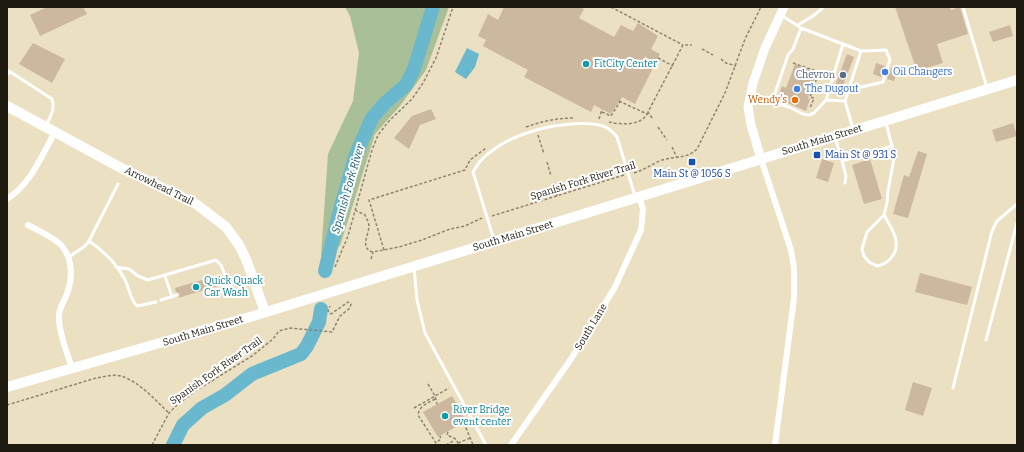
<svg xmlns="http://www.w3.org/2000/svg" width="1024" height="452" viewBox="0 0 1024 452" font-family="Bitter,serif">
  <style>
    .green { fill: #a8bf97 }
    .water { fill: #69b8cd }
    .lines { fill: none; stroke-linecap: round; stroke-linejoin: round }
    .river { stroke: #69b8cd; stroke-width: 14 }
    .building { fill: #ccb89f }
    .path { stroke: #8d8570; stroke-width: 1.5; stroke-dasharray: 3 2; stroke-linecap: butt }
    .lane { stroke: #fff; stroke-width: 3 }
    .street { stroke: #fff; stroke-width: 6 }
    .secondary { stroke: #fff; stroke-width: 9 }
    .primary { stroke: #fff; stroke-width: 10 }
    .culture-dot { fill: #0f9aa8; stroke: #fff; stroke-width: 1.5 }
    .shop-dot { fill: #3f7fe0; stroke: #fff; stroke-width: 1.5 }
    .service-dot { fill: #5c6f8a; stroke: #fff; stroke-width: 1.5 }
    .food-dot { fill: #e8710a; stroke: #fff; stroke-width: 1.5 }
    .transit-dot { fill: #1a4fb4; stroke: #fff; stroke-width: 1.5 }
    .labels { text-anchor: middle; dominant-baseline: central; stroke-width: 4; stroke-linejoin: round; paint-order: stroke }
    .culture-label { font-size: 10px; fill: #0d838f; stroke: #fff; text-anchor: start }
    .shop-label { font-size: 10px; fill: #366cbe; stroke: #fff; text-anchor: start }
    .service-label { font-size: 10px; fill: #4e5e75; stroke: #fff; text-anchor: end }
    .food-label { font-size: 10px; fill: #c56008; stroke: #fff; text-anchor: end }
    .street-label { font-size: 10px; fill: #1e1a0f; stroke: #fff }
    .transit-label { font-size: 10px; fill: #164399; stroke: #fff; text-anchor: start }
    .water-label { font-size: 11px; font-style: italic; fill: #135665; stroke: #fff }
  </style>
  <rect width="100%" height="100%" fill="#ebe0c2"/>
  <!-- green -->
  <path class="green" d="M345 7H449L426 70 400 106 375 134 340 246 321 256 328 154 353 101 359 53 350 16Z"/>
  <!-- water -->
  <path class="water" d="M467 48 479 54 475 67 466 79 455 72Z"/>
  <g class="lines">
    <!-- river -->
    <path class="river" d="M325 271 340 210 356 154 372 118 385 103 406 85 414 69 433 7
      M173 445 183 425 202 408 225 395 252 374 301 354 307 346 319 322 321 309"/>
  </g>
  <!-- building -->
  <path class="building" d="M47 7H83L87 14 40 36 30 15Z
    M504 7H579L584 9 579 18 614 37 621 25 633 31 638 23 658 36 651 49 660 54 635 104 622 97 611 114 594 105 591 112 524 77 528 70 483 46 486 40 478 36 488 14 498 20Z
    M895 7H950L951 10 960 7 968 34 937 44 943 63 917 71Z
    M1010 25 1013 36 993 42 989 32Z
    M33 43 65 59 52 83 19 64Z
    M847 54 854 57 839 96 832 93Z
    M876 63 885 66 881 77 873 74Z
    M795 64 816 72 814 78V82L808 98 810 99 806 111 790 104 781 102 778 98 782 86 786 88Z
    M891 68 898 70 894 81 887 79Z
    M431 109 436 119 420 125 409 149 394 138 412 116Z
    M1013 123 1017 136 996 142 992 130Z
    M918 151 927 154 908 218 893 214 904 175 909 177Z
    M822 159 834 163 828 182 816 178Z
    M870 159 882 199 864 204 852 165Z
    M920 273 972 287 967 305 915 292Z
    M215 276 216 280 214 284 218 286 178 298 180 294 176 292 175 288Z
    M913 382 932 388 923 416 905 410Z
    M452 396 466 421 438 437 423 412Z"/>
  <g class="lines">
    <!-- path -->
    <path class="path" d="M611 7 683 45
      M702 49 713 55
      M658 58 673 66
      M721 59 726 63 736 66
      M793 63 819 72 810 97 814 98 810 108
      M819 72 826 75
      M619 101 647 114
      M602 112 611 116 620 102
      M652 118 648 112 683 45H692
      M599 119 602 109
      M609 122C621 125 643 126 648 112
      M526 127C542 121 558 118 575 118
      M658 127 667 140
      M538 135 544 154
      M672 147 677 158
      M547 162 551 176
      M634 173C644 170 652 164 662 160 675 156 687 159 697 149L725 93 745 39 761 7
      M554 184 557 196
      M355 210 365 215C367 219 369 223 369 227 368 236 360 249 373 252L399 247 422 240 450 229 465 226 482 218
      M492 216 624 175
      M384 250 369 200 465 170 470 160 486 148
      M371 259 373 252
      M335 267 348 236 372 150 378 135 389 121 412 99 423 83 436 58 453 7
      M428 384 435 396 437 404
      M435 399C428 403 419 406 418 415L436 443 441 439 440 436
      M7 405 96 378C104 377 113 374 121 376 140 382 155 400 169 413
      M414 408 449 388
      M464 423 473 445
      M448 432 447 435 456 439 459 445
      M458 443 470 438
      M152 445 169 413 178 404 197 390 252 356 273 339 279 331 290 328 332 332 340 316 350 308 351 304 348 302 331 314 328 311 330 306
      M446 445 455 440"/>
    <!-- lane -->
    <path class="lane" d="M963 7 987 88
      M781 15 801 28 843 44 826 100 814 113 809 115 803 114 789 107 777 104 774 96 788 55 793 49 801 28
      M798 25C806 20 817 15 823 7
      M843 44 861 51 845 101
      M7 75 9 71 52 99C55 109 51 116 46 125
      M849 90 883 82 890 60 886 50 861 51
      M826 100 845 101 853 129
      M835 137 842 161 892 146 886 123
      M842 161 846 176 845 183
      M884 215C888 223 895 232 896 241 898 254 888 264 877 266L869 262 864 256 862 249 867 232 884 215 887 203 888 191 894 158 892 146
      M494 240 473 172C477 165 482 158 489 153 500 144 516 136 530 132 547 126 585 120 603 126 609 128 613 132 617 137L635 196
      M89 241C102 250 116 263 124 278 129 286 130 300 137 306L156 302
      M69 257 85 246 89 241 118 184
      M116 267 129 269 138 276 148 280 216 260 221 265 226 278 223 281 217 283
      M414 268 417 300 425 333 486 445
      M165 276 172 297
      M161 300 177 295
      M986 340 1017 223
      M953 388 992 231 997 221 1017 204"/>
    <!-- street -->
    <path class="street" d="M761 159 791 250 794 268V298L775 445
      M7 199C31 184 42 155 55 132
      M28 225C39 231 51 236 60 244 73 257 73 278 67 294 63 303 58 310 59 320 60 336 67 353 72 368
      M511 445 571 359 615 287 641 230 643 209 639 197"/>
    <!-- secondary -->
    <path class="secondary" d="M761 159 751 125 748 107 753 83 765 48 784 7"/>
    <!-- primary -->
    <path class="primary" d="M7 106 123 169 196 204 226 227 239 245 246 259 265 312
      M7 387 250 317 1017 80"/>
  </g>
  <!-- markers -->
  <g class="culture-dot">
    <circle cx="586" cy="64" r="4"/>
    <circle cx="196" cy="287" r="4"/>
    <circle cx="445" cy="416" r="4"/>
  </g>
  <g class="shop-dot">
    <circle cx="885" cy="72" r="4"/>
    <circle cx="797" cy="89" r="4"/>
  </g>
  <circle class="service-dot" cx="843" cy="75" r="4"/>
  <circle class="food-dot" cx="795" cy="100" r="4"/>
  <g class="transit-dot">
    <rect x="813" y="151" width="8" height="8" rx="2"/>
    <rect x="688" y="158" width="8" height="8" rx="2"/>
  </g>
  <g class="labels">
    <!-- culture labels -->
    <g class="culture-label">
      <text x="594" y="64">FitCity Center</text>
      <text x="204" y="281">Quick Quack<tspan x="204" dy="12">Car Wash</tspan></text>
      <text x="453" y="410">River Bridge<tspan x="453" dy="12">event center</tspan></text>
    </g>
    <!-- shop labels -->
    <g class="shop-label">
      <text x="893" y="72">Oil Changers</text>
      <text x="805" y="89">The Dugout</text>
    </g>
    <!-- service labels -->
    <g class="service-label">
      <text x="835" y="75">Chevron</text>
    </g>
    <!-- food labels -->
    <g class="food-label">
      <text x="787" y="100">Wendy's</text>
    </g>
    <!-- street labels -->
    <g class="street-label">
      <text transform="translate(822 140) rotate(-17)">South Main Street</text>
      <text transform="translate(583 181) rotate(-17)">Spanish Fork River Trail</text>
      <text transform="translate(159 186) rotate(26)">Arrowhead Trail</text>
      <text transform="translate(513 236) rotate(-17)">South Main Street</text>
      <text transform="translate(591 327) rotate(-59)">South Lane</text>
      <text transform="translate(203 331) rotate(-17)">South Main Street</text>
      <text transform="translate(216 371) rotate(-35)">Spanish Fork River Trail</text>
    </g>
    <!-- transit labels -->
    <g class="transit-label">
      <text x="825" y="155">Main St @ 931 S</text>
      <text x="692" y="174" text-anchor="middle">Main St @ 1056 S</text>
    </g>
    <!-- water labels -->
    <g class="water-label">
      <text transform="translate(348 189) rotate(-74)">Spanish Fork River</text>
    </g>
  </g>
  <!-- border -->
  <rect width="1024" height="452" fill="none" stroke="#1e1a0f" stroke-width="16"/>
</svg>
